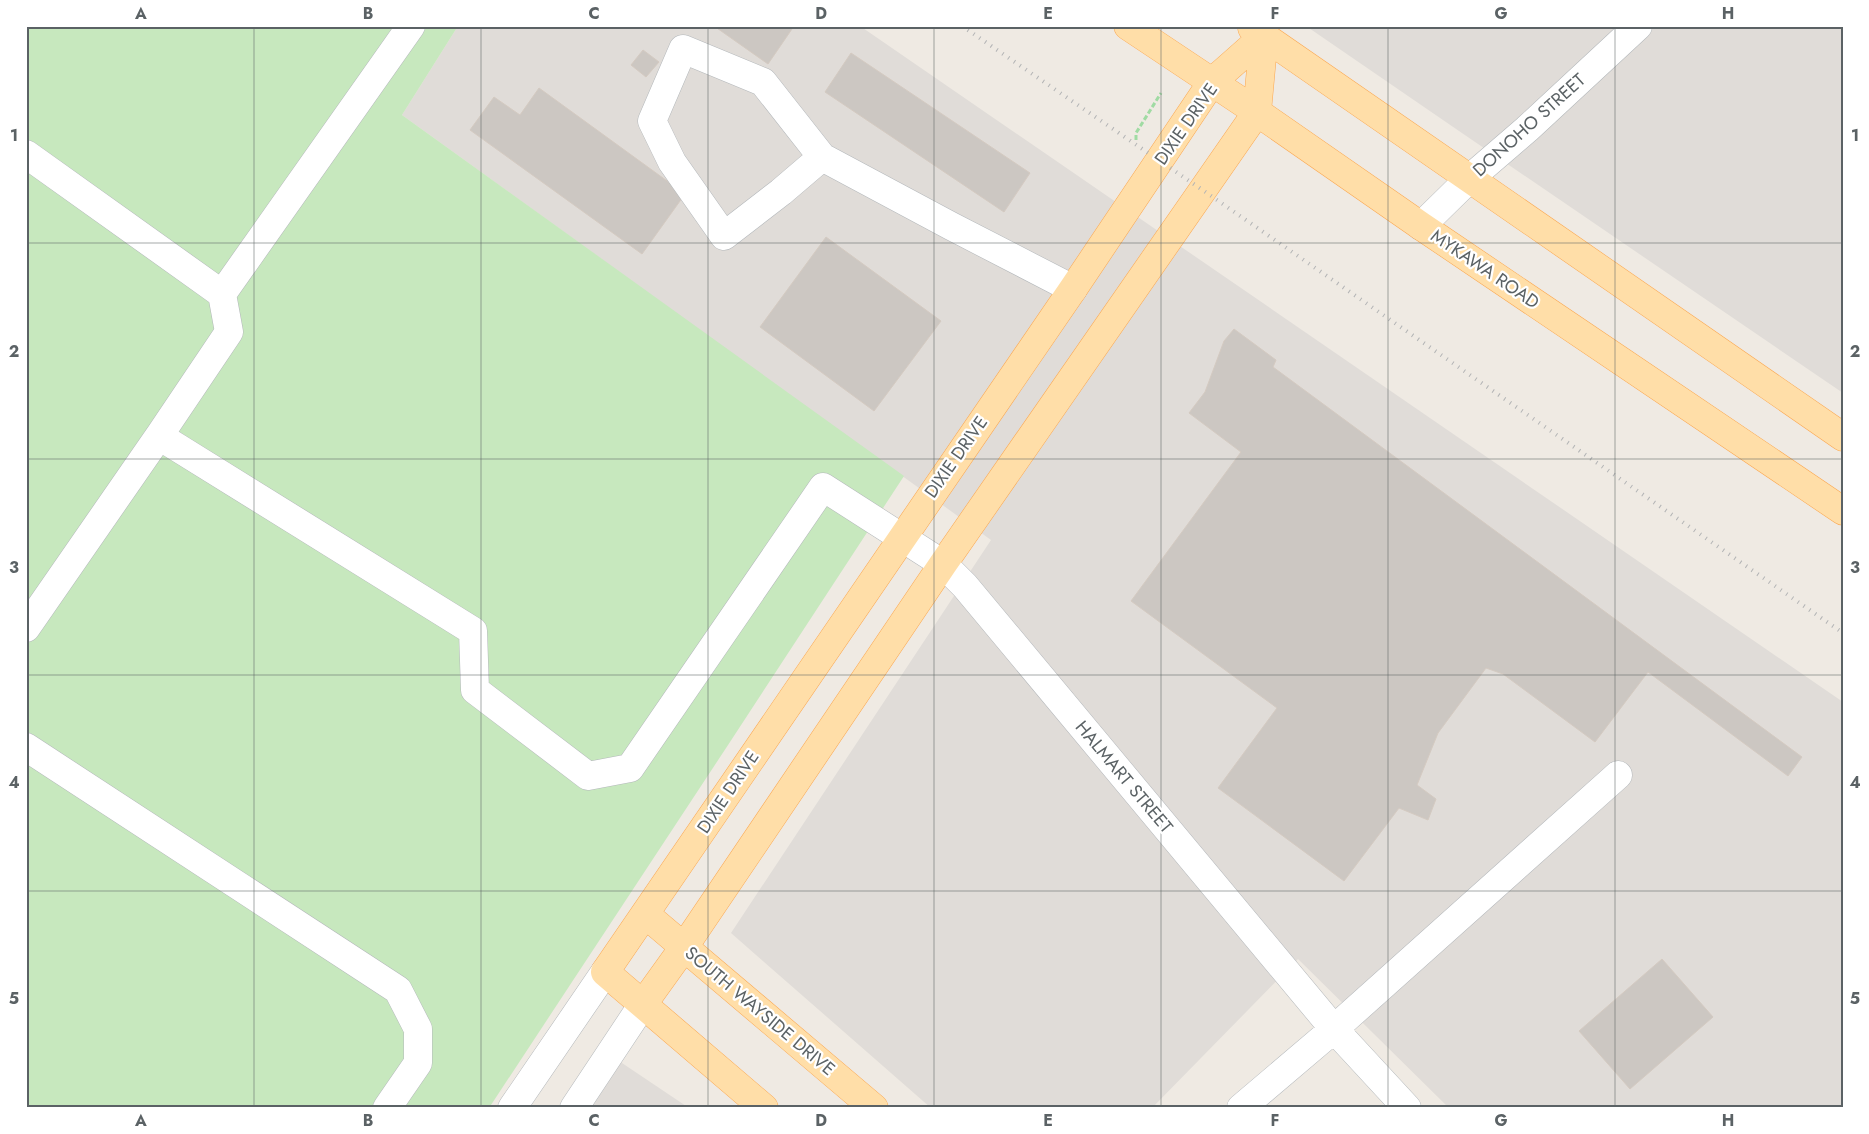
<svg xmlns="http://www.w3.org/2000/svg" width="1869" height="1134" viewBox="0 0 1869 1134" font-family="Jost,sans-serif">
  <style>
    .industrial { fill: #e0dcd8 }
    .green { fill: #c7e8be }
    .building { fill: #ccc7c2; stroke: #d4cac1 }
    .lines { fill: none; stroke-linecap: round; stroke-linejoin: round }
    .minor-casing { stroke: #b4b8bb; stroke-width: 29 }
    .major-casing { stroke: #fba750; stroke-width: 29 }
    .path { stroke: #a0dba3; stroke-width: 3; stroke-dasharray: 5 2.5; stroke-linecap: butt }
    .minor { stroke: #fff; stroke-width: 28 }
    .major { stroke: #ffdea8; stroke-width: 28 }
    .rail { stroke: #b3b4b5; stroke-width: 4; stroke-dasharray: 1 6; stroke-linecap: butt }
    .grid { fill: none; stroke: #5b6265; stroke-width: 1; stroke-opacity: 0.55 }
    .labels { text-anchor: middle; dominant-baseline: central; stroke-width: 4.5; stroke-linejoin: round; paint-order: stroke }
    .street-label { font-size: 18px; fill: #5b6265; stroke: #fff }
    .neatline { fill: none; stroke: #5b6265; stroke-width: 2 }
    .grid-label { font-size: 16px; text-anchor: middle; font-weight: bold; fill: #5b6265 }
  </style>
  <rect width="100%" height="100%" fill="#efeae3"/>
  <!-- industrial -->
  <path class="industrial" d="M458 26H860L1843 702V1108H1449L1298 959 1152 1108H931L731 933 991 540 402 115Z
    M1306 26H1843V393L1459 131Z
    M619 1061 689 1108H587Z"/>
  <!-- green -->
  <path class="green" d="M26 26H458L402 115 904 476 730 742 489 1108H26Z"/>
  <!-- building -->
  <path class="building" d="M714 26H794L768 64Z
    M643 50 659 62 646 77 631 65Z
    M851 53 1030 173 1004 212 825 92Z
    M539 88 685 194 642 254 470 130 494 97 520 115Z
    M826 237 941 321 874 411 760 327Z
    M1234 329 1276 360 1273 367 1802 757 1788 776 1648 672 1595 742 1503 674 1486 668 1438 733 1417 785 1436 799 1428 820 1399 808 1344 881 1218 788 1277 708 1131 601 1241 452 1189 413 1205 392 1224 341Z
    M1662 959 1713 1017 1630 1089 1579 1031Z"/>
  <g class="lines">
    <defs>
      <path id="minor" d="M683 49 763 82 822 157 781 192 724 236 672 162 652 121Z
        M26 154 222 294 229 332 159 436 473 631 475 690 588 776 630 768 823 487 943 564 965 586 1334 1029 1407 1108
        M822 157 951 226 1073 289
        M1421 226 1469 179 1527 129 1638 26
        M222 294 411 26
        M26 628 159 436
        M26 747 398 990 418 1029V1063L387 1108
        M512 1108 605 972
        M574 1108 643 1004
        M1241 1108 1334 1029 1618 775"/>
      <path id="major" d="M1128 26 1257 112 1421 226 1843 511
        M1252 28 1843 437
        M645 914 874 1108
        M643 1004 684 947 943 564 1257 112 1264 36
        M764 1108 605 972 1073 289 1212 82 1264 36"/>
    </defs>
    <!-- minor casing -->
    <use href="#minor" class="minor-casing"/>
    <!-- major casing -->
    <use href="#major" class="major-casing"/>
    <!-- path -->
    <path class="path" d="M1136 140V133L1161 93"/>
    <!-- minor -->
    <use href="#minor" class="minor"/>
    <!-- major -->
    <use href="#major" class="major"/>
    <!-- rail -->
    <path class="rail" d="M962 26 1204 191 1843 633"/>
  </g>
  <!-- grid -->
  <path class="grid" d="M254 26V1108M481 26V1108M708 26V1108M934 26V1108M1161 26V1108M1388 26V1108M1615 26V1108M26 243H1843M26 459H1843M26 675H1843M26 891H1843"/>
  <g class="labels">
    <!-- street labels -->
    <g class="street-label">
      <text transform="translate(1186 124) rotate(-55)">DIXIE DRIVE</text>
      <text transform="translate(1529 125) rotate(-42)">DONOHO STREET</text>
      <text transform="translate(1485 269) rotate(34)">MYKAWA ROAD</text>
      <text transform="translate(956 457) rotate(-55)">DIXIE DRIVE</text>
      <text transform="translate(1124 777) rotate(50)">HALMART STREET</text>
      <text transform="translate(728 792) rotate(-56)">DIXIE DRIVE</text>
      <text transform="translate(760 1011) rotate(40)">SOUTH WAYSIDE DRIVE</text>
    </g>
  </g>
  <!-- border -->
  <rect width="1869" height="1134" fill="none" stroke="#ffffff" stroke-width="55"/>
  <rect x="28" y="28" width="1814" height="1078" class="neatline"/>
  <g class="grid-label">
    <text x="141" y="19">A</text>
    <text x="368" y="19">B</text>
    <text x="594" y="19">C</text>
    <text x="821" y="19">D</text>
    <text x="1048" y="19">E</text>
    <text x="1275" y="19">F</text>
    <text x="1501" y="19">G</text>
    <text x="1728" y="19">H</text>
    <text x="14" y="141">1</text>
    <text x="1855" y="141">1</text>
    <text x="14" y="357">2</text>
    <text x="1855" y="357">2</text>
    <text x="14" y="573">3</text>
    <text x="1855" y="573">3</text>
    <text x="14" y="788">4</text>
    <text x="1855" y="788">4</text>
    <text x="14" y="1004">5</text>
    <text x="1855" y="1004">5</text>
    <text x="141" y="1126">A</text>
    <text x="368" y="1126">B</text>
    <text x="594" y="1126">C</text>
    <text x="821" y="1126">D</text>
    <text x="1048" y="1126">E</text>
    <text x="1275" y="1126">F</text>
    <text x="1501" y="1126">G</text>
    <text x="1728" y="1126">H</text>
  </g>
</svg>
